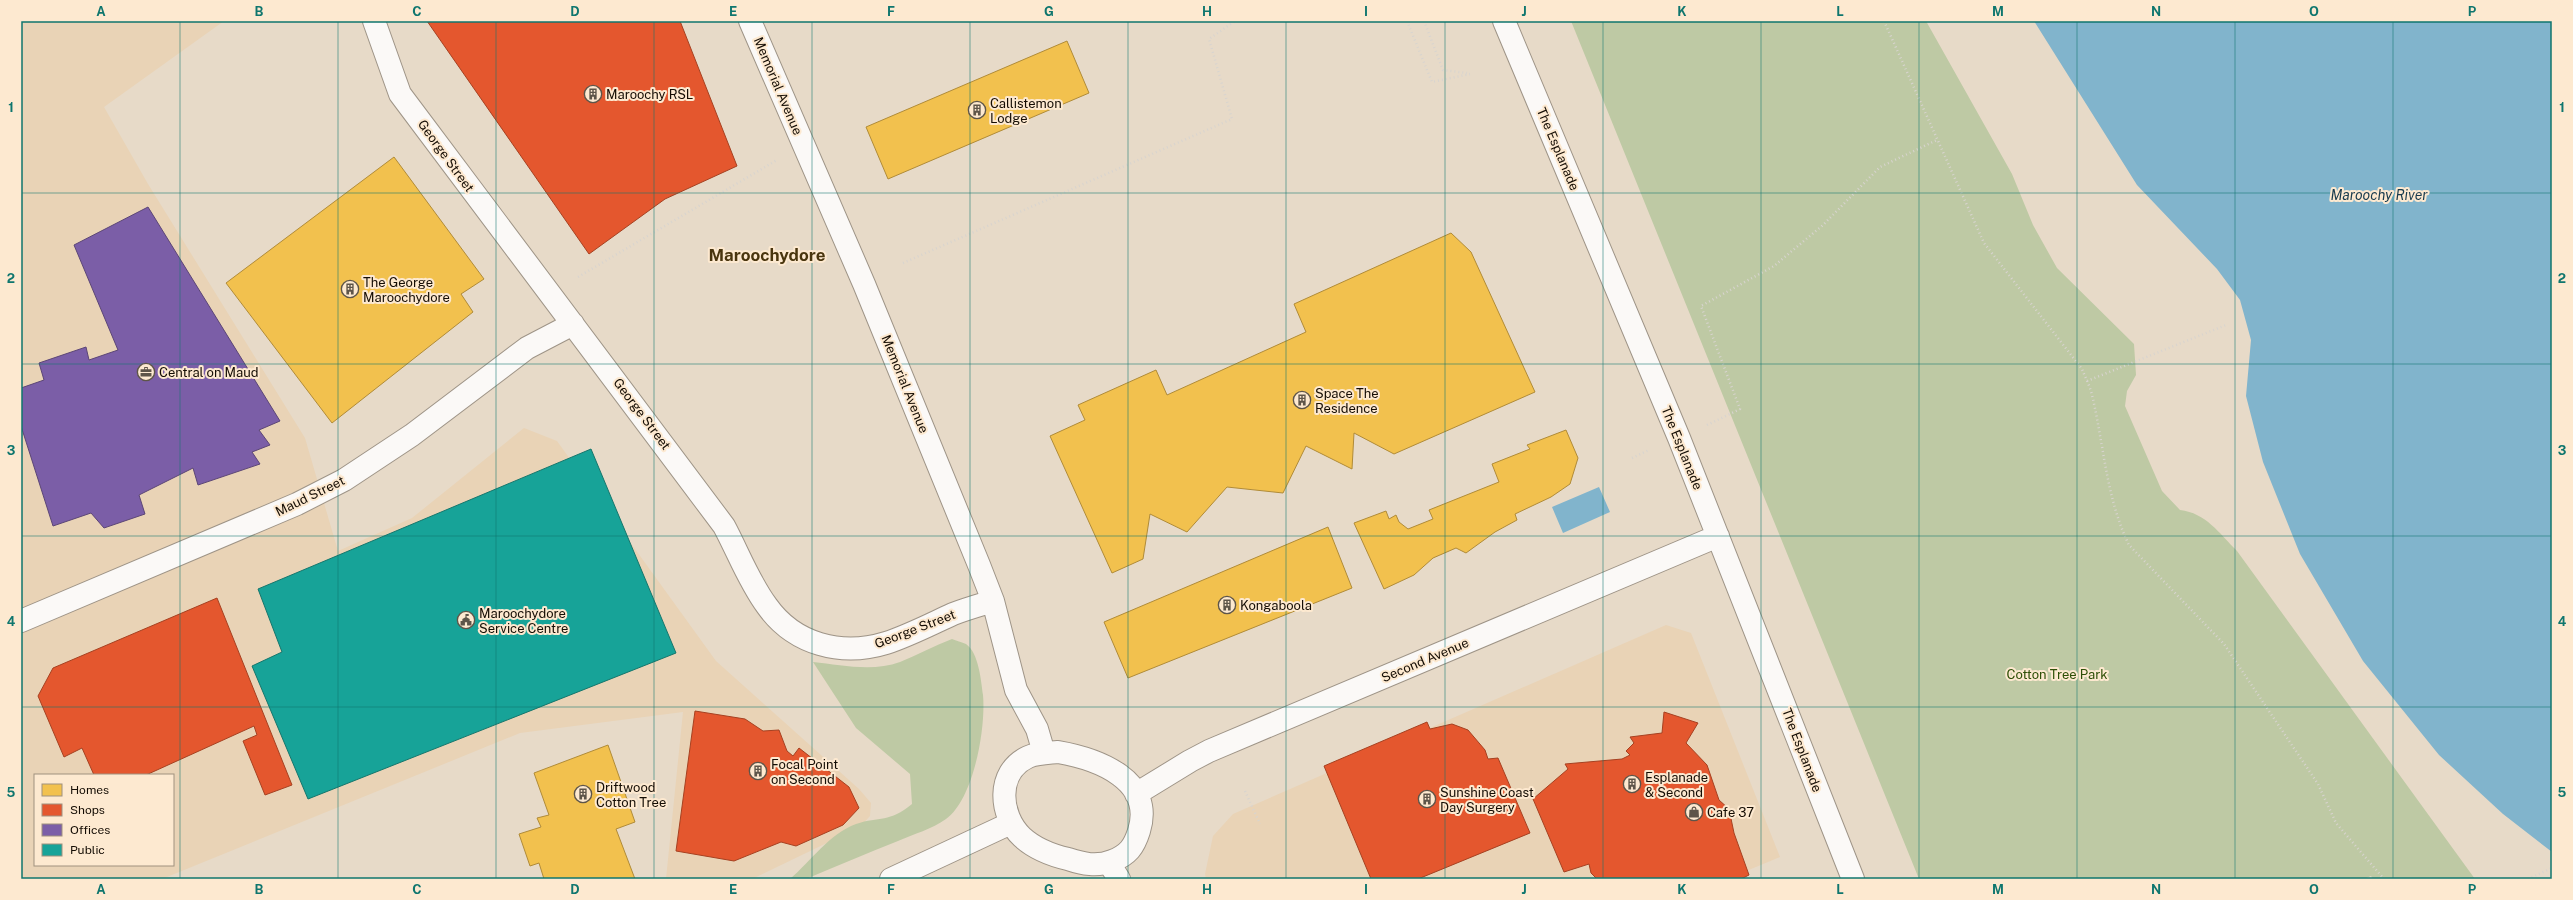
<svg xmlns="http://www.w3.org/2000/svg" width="2573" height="900" viewBox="0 0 2573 900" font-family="'Public Sans',sans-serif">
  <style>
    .built { fill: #e9d3b6; fill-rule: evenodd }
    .green { fill: #bec9a4 }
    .water { fill: #81b4cc }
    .homes { fill: #f2c14e; stroke: #b08b38 }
    .shops { fill: #e4572e; stroke: #a64121 }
    .offices { fill: #7b5ea7; stroke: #5c4676 }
    .public { fill: #17a398; stroke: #16766c }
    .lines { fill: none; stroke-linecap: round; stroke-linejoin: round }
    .street-casing { stroke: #9e9487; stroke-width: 24 }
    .secondary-casing { stroke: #9e9487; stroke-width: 24 }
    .path { stroke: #d8d4cf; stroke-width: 2.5; stroke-dasharray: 1 3; stroke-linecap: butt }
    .street { stroke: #fbf9f7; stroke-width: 22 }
    .secondary { stroke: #fbf9f7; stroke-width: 22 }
    .grid { fill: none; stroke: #0f766e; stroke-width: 1; stroke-opacity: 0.55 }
    .labels { text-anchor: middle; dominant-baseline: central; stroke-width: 4; stroke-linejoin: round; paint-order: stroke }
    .street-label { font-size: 13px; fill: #150d04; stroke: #fde9d0 }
    .poi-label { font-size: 13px; fill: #150d04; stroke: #fde9d0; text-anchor: start }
    .park-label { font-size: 13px; fill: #2e4f06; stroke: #fde9d0 }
    .water-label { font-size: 14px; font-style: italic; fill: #183b4e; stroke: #fde9d0 }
    .district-label { font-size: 17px; font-weight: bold; fill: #49350e; stroke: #fde9d0 }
    .neatline { fill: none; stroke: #0f766e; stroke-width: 1.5 }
    .grid-label { font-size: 13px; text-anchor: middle; font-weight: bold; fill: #0f766e }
  </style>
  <rect width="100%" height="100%" fill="#e7dac8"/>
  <!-- built -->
  <path class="built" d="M21 21H224L104 107 148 184 305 438 338 551 412 518 524 428 557 441 716 661 859 789 871 803 870 816 860 827 752 879H666L683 712 520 733 162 879H21ZM35 775H173V865H35Z
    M1666 625 1691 633 1780 857 1727 879H1206L1205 874 1213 836 1233 814Z"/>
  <!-- green -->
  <path class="green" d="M1571 21H1926L2012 174 2033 225 2057 268 2134 344 2136 375 2127 391 2125 406 2162 491 2180 510C2206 513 2219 533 2237 551L2475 879H2373L2371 876 2364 879H1919Z
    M952 639C956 641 962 642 966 644 979 653 981 681 983 695 986 727 974 799 946 819 932 829 914 834 898 841 867 853 837 866 806 879H790C811 861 829 834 856 824 880 816 889 823 912 804L910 774 856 728 813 662C841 665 873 672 900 662 917 655 934 646 952 639Z"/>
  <!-- water -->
  <path class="water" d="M2034 21H2552V852L2503 814 2439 755 2363 661 2300 554 2263 462 2246 396 2251 340 2240 300 2217 269 2137 185Z
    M1599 487 1610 512 1563 533 1552 507Z"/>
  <!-- homes -->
  <path class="homes" d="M1067 41 1089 93 888 179 866 127Z
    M394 157 484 279 461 294 473 312 332 423 226 283Z
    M1451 233 1471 252 1535 392 1394 454 1354 433 1352 469 1306 446 1283 493 1227 487 1187 532 1150 514 1143 559 1112 573 1050 436 1085 420 1078 405 1156 370 1167 395 1306 332 1294 304Z
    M1566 430 1578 458 1570 484 1551 497 1515 514 1517 520 1495 532 1466 553 1456 548 1433 558 1414 575 1384 589 1354 523 1386 511 1389 519 1396 515 1399 522 1408 529 1433 519 1429 510 1499 482 1492 464 1530 449 1527 445Z
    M1328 527 1352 588 1128 678 1104 622Z
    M608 745 635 822 616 829 635 879H544L539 863 530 866 519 834 541 827 537 818 549 815 534 773Z"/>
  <!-- shops -->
  <path class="shops" d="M427 21H680L737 166 665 199 589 254Z
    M217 598 292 785 265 795 243 741 257 735 254 726 146 775H94L82 748 64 757 38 696 53 668Z
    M695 711 745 719 763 731 779 730 787 751 793 756 799 748 849 787 859 808 843 825 796 846 781 842 734 861 676 851Z
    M1664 712 1698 723 1686 743 1707 765 1719 800 1729 809 1734 833 1749 875 1741 879H1597L1591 873 1589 864 1564 872 1533 799 1568 769 1565 764 1622 759 1630 755 1626 751 1634 743 1630 737 1662 733Z
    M1427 722 1430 729 1452 724 1468 730 1485 750 1488 759 1498 758 1530 833 1418 879H1371L1324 766Z"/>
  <!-- offices -->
  <path class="offices" d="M148 207 280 421 259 430 270 445 252 452 260 464 198 485 193 468 139 495 145 514 104 528 91 513 53 526 21 426V388L44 380 39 363 86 347 89 360 118 350 74 245Z"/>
  <!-- public -->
  <path class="public" d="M591 449 676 653 308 799 252 666 282 652 258 589Z"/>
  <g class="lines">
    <defs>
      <path id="street" d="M374 21 400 94 724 526C738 552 749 582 767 606 794 644 841 657 886 643 908 636 931 624 953 614 966 609 980 605 993 601
        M750 21 864 284 979 565 993 601 1016 690 1037 729 1044 753
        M21 621 297 504 344 480 412 435 527 348 573 324
        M1109 863 1119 879"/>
      <path id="secondary" d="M1504 21 1679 438 1853 879
        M1058 752C1098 759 1155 780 1139 831 1134 847 1128 855 1112 861 1097 867 1083 864 1068 859 1051 855 1035 849 1022 837 999 815 996 772 1028 757 1037 753 1048 753 1058 752Z
        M1136 794 1190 761 1209 751 1718 536
        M891 879 1011 823"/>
    </defs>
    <!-- street casing -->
    <use href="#street" class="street-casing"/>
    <!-- secondary casing -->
    <use href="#secondary" class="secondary-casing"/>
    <!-- path -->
    <path class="path" d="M1407 21 1432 82 1470 74
      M1424 21 1443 70 1467 73
      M1884 21 1984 243 2082 369C2085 377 2090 386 2092 395 2104 445 2106 498 2129 545L2224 644 2318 784 2336 823 2384 879
      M903 263 1232 119 1209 39 1235 21
      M578 277 777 160
      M2087 381 2226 325
      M1707 425 1740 409 1701 306 1774 266 1823 225 1880 167 1937 140
      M1632 458 1649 450
      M1245 791 1260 824
      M2528 879 2552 868"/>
    <!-- street -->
    <use href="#street" class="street"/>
    <!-- secondary -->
    <use href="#secondary" class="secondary"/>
  </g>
  <!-- grid -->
  <path class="grid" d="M180 21V879M338 21V879M496 21V879M654 21V879M812 21V879M970 21V879M1128 21V879M1286 21V879M1445 21V879M1603 21V879M1761 21V879M1919 21V879M2077 21V879M2235 21V879M2393 21V879M21 193H2552M21 364H2552M21 536H2552M21 707H2552"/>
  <!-- icons -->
  <defs>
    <symbol id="building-ring" viewBox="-11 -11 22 22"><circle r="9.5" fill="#fde9d0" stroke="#5e5549" stroke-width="1.5"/><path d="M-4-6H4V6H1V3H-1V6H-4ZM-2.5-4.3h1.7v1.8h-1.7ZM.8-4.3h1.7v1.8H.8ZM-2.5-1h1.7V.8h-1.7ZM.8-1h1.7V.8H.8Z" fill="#5e5549"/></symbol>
    <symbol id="office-ring" viewBox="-11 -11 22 22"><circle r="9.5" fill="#fde9d0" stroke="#5e5549" stroke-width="1.5"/><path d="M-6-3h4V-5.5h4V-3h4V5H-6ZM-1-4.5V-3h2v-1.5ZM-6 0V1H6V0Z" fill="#5e5549"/></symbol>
    <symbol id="civic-ring" viewBox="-11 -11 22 22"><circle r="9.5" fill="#fde9d0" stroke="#5e5549" stroke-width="1.5"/><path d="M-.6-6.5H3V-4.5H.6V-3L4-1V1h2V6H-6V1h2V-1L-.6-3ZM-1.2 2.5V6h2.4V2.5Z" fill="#5e5549"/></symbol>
    <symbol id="shop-ring" viewBox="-11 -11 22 22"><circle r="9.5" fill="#fde9d0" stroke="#5e5549" stroke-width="1.5"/><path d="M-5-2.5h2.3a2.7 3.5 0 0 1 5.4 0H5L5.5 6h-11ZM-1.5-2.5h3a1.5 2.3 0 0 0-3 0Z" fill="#5e5549"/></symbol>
  </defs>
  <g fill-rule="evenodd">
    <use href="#building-ring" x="583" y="84" width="20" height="20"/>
    <use href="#building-ring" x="967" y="100" width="20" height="20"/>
    <use href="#building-ring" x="340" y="279" width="20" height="20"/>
    <use href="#office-ring" x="136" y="362" width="20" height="20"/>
    <use href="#building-ring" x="1292" y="390" width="20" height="20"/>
    <use href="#building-ring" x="1217" y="595" width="20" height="20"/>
    <use href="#civic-ring" x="456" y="610" width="20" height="20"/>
    <use href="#building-ring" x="748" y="761" width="20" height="20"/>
    <use href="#building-ring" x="1622" y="774" width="20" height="20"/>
    <use href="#building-ring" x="573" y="784" width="20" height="20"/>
    <use href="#building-ring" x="1417" y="789" width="20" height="20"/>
    <use href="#shop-ring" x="1684" y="802" width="20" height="20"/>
  </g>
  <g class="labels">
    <!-- street labels -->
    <g class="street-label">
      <text transform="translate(778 86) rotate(67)">Memorial Avenue</text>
      <text transform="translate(1558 149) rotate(67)">The Esplanade</text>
      <text transform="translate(446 156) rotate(54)">George Street</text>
      <text transform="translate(905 384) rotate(68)">Memorial Avenue</text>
      <text transform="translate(642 414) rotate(53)">George Street</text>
      <text transform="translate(1682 448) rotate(68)">The Esplanade</text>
      <text transform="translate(310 496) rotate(-26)">Maud Street</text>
      <text transform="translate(915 629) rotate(-21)">George Street</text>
      <text transform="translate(1425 660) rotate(-23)">Second Avenue</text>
      <text transform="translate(1802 750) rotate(69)">The Esplanade</text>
    </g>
    <!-- poi labels -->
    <g class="poi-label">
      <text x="606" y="94">Maroochy RSL</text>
      <text x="990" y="103">Callistemon<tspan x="990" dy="15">Lodge</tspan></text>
      <text x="363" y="282">The George<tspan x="363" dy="15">Maroochydore</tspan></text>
      <text x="159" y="372">Central on Maud</text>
      <text x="1315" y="393">Space The<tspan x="1315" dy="15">Residence</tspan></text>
      <text x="1240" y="605">Kongaboola</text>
      <text x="479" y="613">Maroochydore<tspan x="479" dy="15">Service Centre</tspan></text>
      <text x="771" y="764">Focal Point<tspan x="771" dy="15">on Second</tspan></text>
      <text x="1645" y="777">Esplanade<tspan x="1645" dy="15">&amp; Second</tspan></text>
      <text x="596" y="787">Driftwood<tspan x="596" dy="15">Cotton Tree</tspan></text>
      <text x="1440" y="792">Sunshine Coast<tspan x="1440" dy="15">Day Surgery</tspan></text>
      <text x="1707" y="812">Cafe 37</text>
    </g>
    <!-- park labels -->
    <g class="park-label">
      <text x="2057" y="674">Cotton Tree Park</text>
    </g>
    <!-- water labels -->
    <g class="water-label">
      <text x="2379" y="195">Maroochy River</text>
    </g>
    <!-- district labels -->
    <g class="district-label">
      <text x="767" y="255">Maroochydore</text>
    </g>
  </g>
  <!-- border -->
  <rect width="2573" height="900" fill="none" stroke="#fde9d0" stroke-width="44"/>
  <!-- legend -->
  <rect x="34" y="774" width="140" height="92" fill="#fde9d0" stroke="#a0917e"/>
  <rect x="42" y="784" width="20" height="12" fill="#f2c14e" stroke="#a0917e"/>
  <text x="70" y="794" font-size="12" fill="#150d04">Homes</text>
  <rect x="42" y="804" width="20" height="12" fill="#e4572e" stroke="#a0917e"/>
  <text x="70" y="814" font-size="12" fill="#150d04">Shops</text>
  <rect x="42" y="824" width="20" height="12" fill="#7b5ea7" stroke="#a0917e"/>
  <text x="70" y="834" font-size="12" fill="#150d04">Offices</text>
  <rect x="42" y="844" width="20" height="12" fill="#17a398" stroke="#a0917e"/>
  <text x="70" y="854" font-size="12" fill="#150d04">Public</text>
  <rect x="22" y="22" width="2529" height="856" class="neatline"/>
  <g class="grid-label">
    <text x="101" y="16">A</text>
    <text x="259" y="16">B</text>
    <text x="417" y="16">C</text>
    <text x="575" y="16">D</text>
    <text x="733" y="16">E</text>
    <text x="891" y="16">F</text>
    <text x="1049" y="16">G</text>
    <text x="1207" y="16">H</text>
    <text x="1366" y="16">I</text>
    <text x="1524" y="16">J</text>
    <text x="1682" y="16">K</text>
    <text x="1840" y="16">L</text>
    <text x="1998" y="16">M</text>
    <text x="2156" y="16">N</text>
    <text x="2314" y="16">O</text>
    <text x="2472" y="16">P</text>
    <text x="11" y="112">1</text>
    <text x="2562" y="112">1</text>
    <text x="11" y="283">2</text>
    <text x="2562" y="283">2</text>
    <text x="11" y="455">3</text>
    <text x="2562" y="455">3</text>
    <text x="11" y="626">4</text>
    <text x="2562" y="626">4</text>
    <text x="11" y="797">5</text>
    <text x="2562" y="797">5</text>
    <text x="101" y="894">A</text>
    <text x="259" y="894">B</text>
    <text x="417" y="894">C</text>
    <text x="575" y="894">D</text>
    <text x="733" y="894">E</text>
    <text x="891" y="894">F</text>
    <text x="1049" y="894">G</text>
    <text x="1207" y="894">H</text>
    <text x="1366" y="894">I</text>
    <text x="1524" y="894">J</text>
    <text x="1682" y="894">K</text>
    <text x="1840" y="894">L</text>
    <text x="1998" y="894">M</text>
    <text x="2156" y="894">N</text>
    <text x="2314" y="894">O</text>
    <text x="2472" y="894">P</text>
  </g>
</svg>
